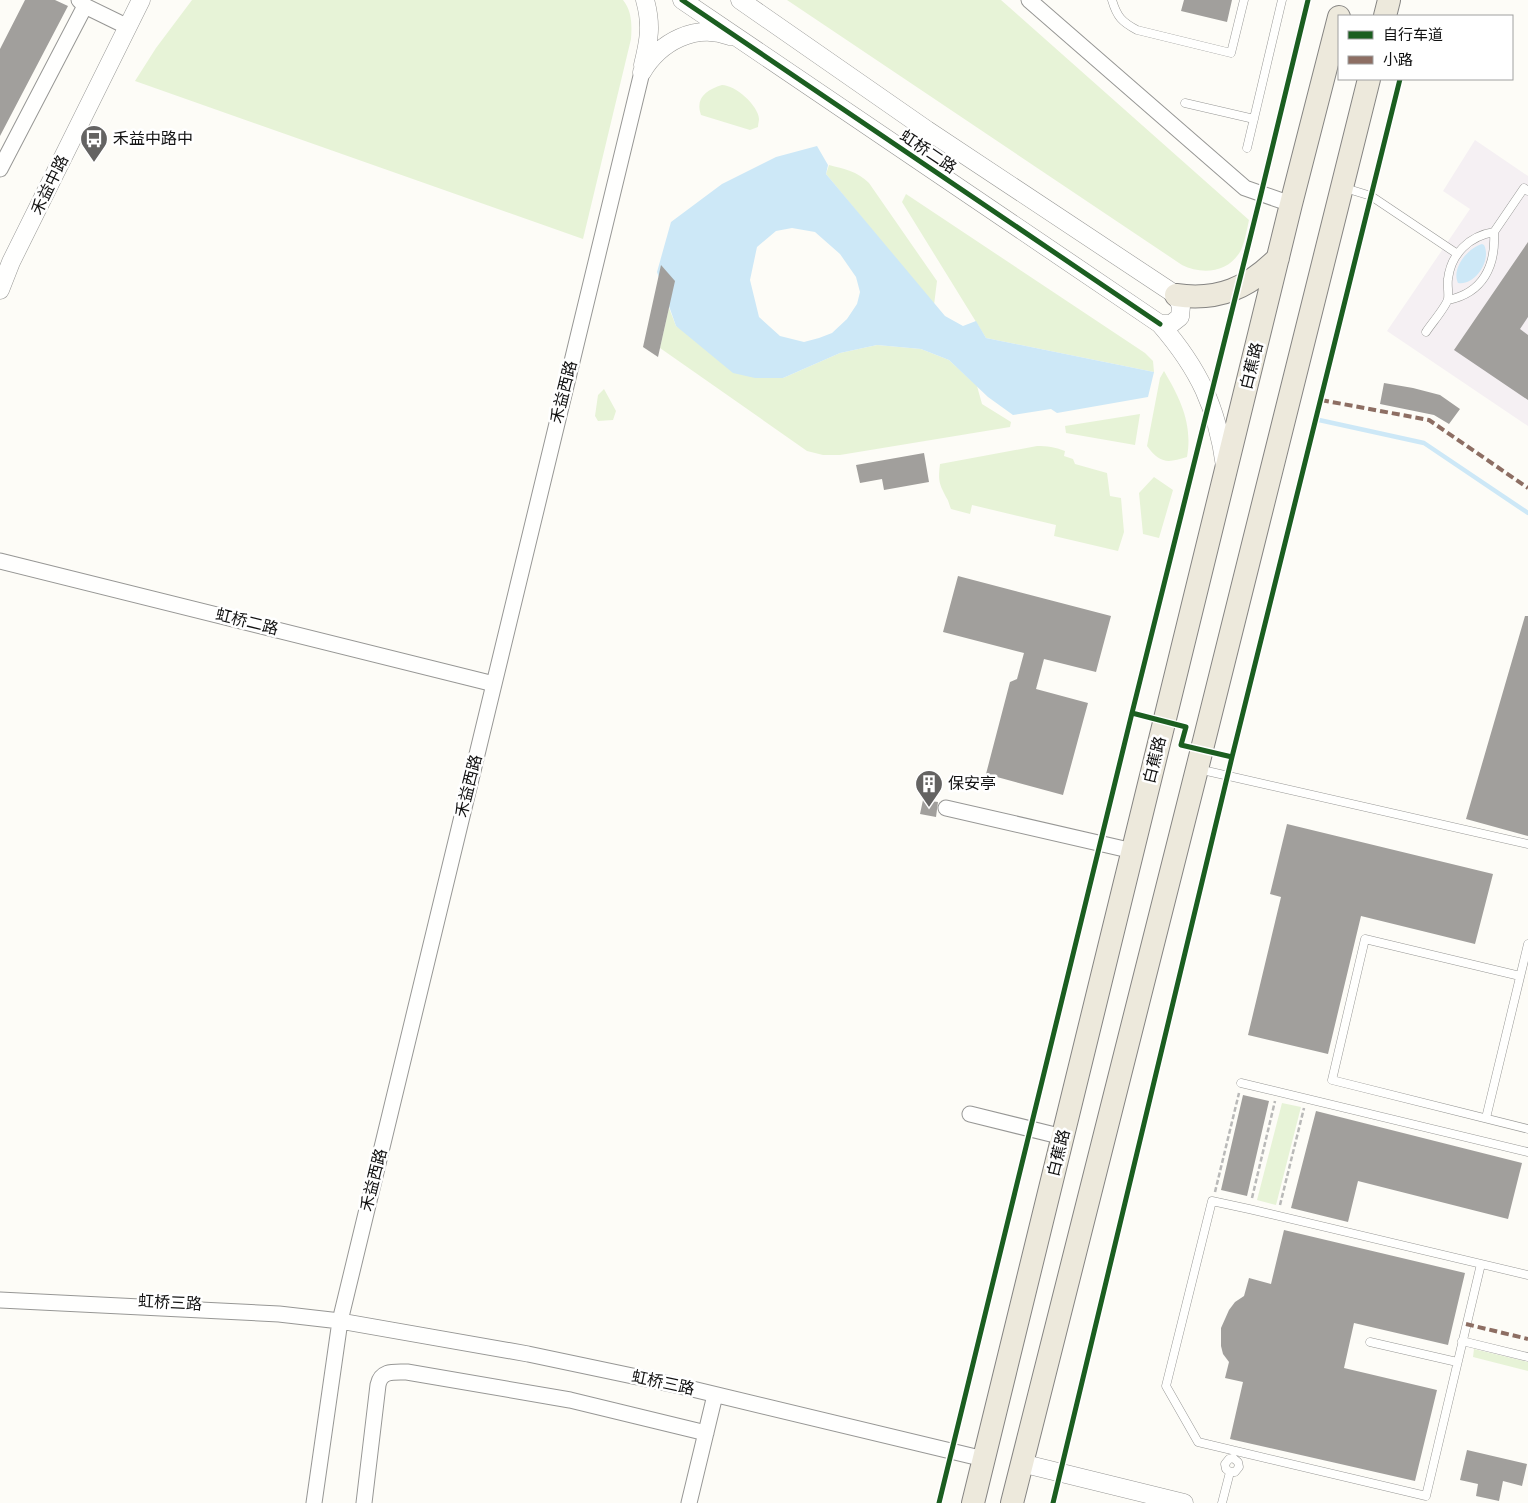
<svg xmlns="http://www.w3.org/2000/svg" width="1528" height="1503" viewBox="0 0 1528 1503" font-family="Spectral,'Noto Sans SC',serif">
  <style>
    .industrial { fill: #f5f0f3 }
    .green { fill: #e7f3d7 }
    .water { fill: #cde8f7; fill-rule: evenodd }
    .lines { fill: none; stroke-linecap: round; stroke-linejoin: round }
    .stream { stroke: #cde8f7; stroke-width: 4.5 }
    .building { fill: #a19f9c }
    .service-casing { stroke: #979795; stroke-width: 9 }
    .minor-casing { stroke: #979795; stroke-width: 17 }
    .tertiary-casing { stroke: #979795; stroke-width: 19 }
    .primary-casing { stroke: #858482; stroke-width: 24 }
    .path { stroke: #b9b9b8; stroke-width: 2.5; stroke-dasharray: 5 2.5; stroke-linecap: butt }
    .service { stroke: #fffffe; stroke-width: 8 }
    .minor { stroke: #fffffe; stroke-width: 15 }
    .tertiary { stroke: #fffffe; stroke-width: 18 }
    .primary { stroke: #ede9dc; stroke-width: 22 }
    .quiet { stroke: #8d6e63; stroke-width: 4; stroke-dasharray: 8 4; stroke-linecap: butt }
    .cycleway-casing { stroke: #fff; stroke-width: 8 }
    .cycleway { stroke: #1b5e20; stroke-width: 5 }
    .labels { text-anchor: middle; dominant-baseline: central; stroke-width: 5; stroke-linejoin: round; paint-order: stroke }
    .poi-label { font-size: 16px; fill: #111; stroke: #fff; text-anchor: start }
    .street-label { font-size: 16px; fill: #111; stroke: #fff }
  </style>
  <rect width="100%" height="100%" fill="#fdfcf7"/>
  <!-- industrial -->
  <path class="industrial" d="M1475 140 1528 176V426L1387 331 1470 209 1443 191Z"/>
  <!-- green -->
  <path class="green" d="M192 0H623C632 11 632 25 631 39L583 239 135 81 156 48Z
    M787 0H1001L1249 220C1247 229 1245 241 1241 250 1229 273 1202 275 1182 265Z
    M722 85C735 85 758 105 759 119 759 121 758 124 758 127L750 130 701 115C695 98 706 90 722 85Z
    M829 165C844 169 857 171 869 183L937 281 934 305 826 174Z
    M906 194 1145 353 1153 361 1154 372 986 338 902 202Z
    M669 308 676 326 783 378 840 353 877 345 921 349 949 360 977 386 982 404 1011 422 1010 427 840 455H823L807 451 660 348Z
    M1164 371C1180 398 1193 424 1187 457 1168 463 1160 464 1147 446L1160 378Z
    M604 389 616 411 613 420 598 421 595 416 598 395Z
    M1140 414 1135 445 1066 433 1065 426Z
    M1037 446C1047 446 1055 447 1065 451L1064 456 1073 459 1075 464 1107 473 1110 496 1121 498 1124 532 1118 551 1054 536 1056 525 972 505 970 514 951 509C949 505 949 501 946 497 939 483 938 481 940 464Z
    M1154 477 1173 490 1159 538 1143 534 1139 493Z
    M1282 1103 1301 1107 1276 1205 1257 1200Z
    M1474 1349 1528 1362V1371L1473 1357Z"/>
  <!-- water -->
  <path class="water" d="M817 146 828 165 826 174 945 316 963 326 976 321 986 338 1154 372 1148 397 1057 413 1051 409 1013 415 988 397 949 360 921 349 877 345 840 353 783 378H755L733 373 676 326 657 272 671 222 722 184 776 157ZM792 228 815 232 840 254 856 277 860 292 857 304 847 319 832 333 819 338 804 342 780 336 759 317 750 280 757 247 776 231Z
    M1482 244 1484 245C1492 260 1475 286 1458 283 1451 268 1468 248 1482 244Z"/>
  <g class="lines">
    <!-- stream -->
    <path class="stream" d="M1319 420 1424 443 1528 513"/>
  </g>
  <!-- building -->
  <path class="building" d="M25 0H55L68 6 0 136V49Z
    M1184 0H1232L1227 22 1181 11Z
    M1528 242V317L1520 329 1528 335V400L1454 350Z
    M661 265 675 281 658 357 643 347Z
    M1384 383 1413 388 1440 395 1460 409 1449 424 1434 415 1380 404Z
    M924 453 929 482 884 490 882 479 860 483 856 465Z
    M958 576 1111 616 1096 672 1044 659 1036 689 1088 703 1063 795 986 774 1010 682 1017 679 1024 653 943 632Z
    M1525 616H1528V836L1466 819Z
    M923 800 938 802 936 817 920 814Z
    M1287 824 1493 874 1475 944 1361 916 1328 1054 1248 1035 1281 897 1270 894Z
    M1243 1095 1269 1101 1247 1196 1221 1190Z
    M1316 1111 1522 1163 1508 1219 1358 1181 1348 1222 1291 1208Z
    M1284 1230 1465 1273 1448 1345 1354 1323 1344 1368 1437 1390 1415 1481 1230 1439 1243 1382 1225 1378 1229 1362 1223 1354 1221 1346V1328L1229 1310 1235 1302 1244 1296 1249 1278 1271 1284Z
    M1467 1450 1527 1464 1522 1486 1503 1481 1499 1501 1476 1496 1478 1484 1460 1480Z"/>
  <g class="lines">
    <defs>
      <path id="service" d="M1112 0C1117 17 1122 22 1137 30L1231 53 1244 0
        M1185 103 1254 119
        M1247 148 1282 0
        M1345 188 1371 196 1456 253
        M1448 300C1483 293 1496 266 1494 232
        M1426 332C1431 324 1446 307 1448 299 1449 293 1447 285 1448 279 1451 254 1469 236 1494 232L1524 188 1528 191
        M1198 769 1528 844
        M1520 976 1365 939 1332 1080 1528 1129
        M1241 1083 1528 1152
        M1486 1118 1528 944
        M1481 1264 1426 1496 1198 1442 1166 1386 1212 1201 1249 1209 1528 1275
        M1462 1341 1528 1357
        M1370 1342 1457 1362
        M1230 1472H1235L1239 1467 1238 1462 1233 1458
        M1230 1472 1226 1469 1225 1464 1229 1459 1233 1458
        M1222 1503 1230 1472"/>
      <path id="minor" d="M79 0 85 6 128 27
        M1029 0 1245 188 1291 204
        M0 169 85 6
        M0 561 494 684
        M946 808 1133 851
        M970 1114 1063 1137
        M0 1300 279 1314 340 1321 528 1354 680 1386 984 1459
        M314 1503 340 1321 642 72
        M364 1503 378 1385C381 1370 394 1372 407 1372L570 1400 706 1433
        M689 1503 715 1395"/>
      <path id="tertiary" d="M682 0 1160 324C1199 369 1217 407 1225 466
        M740 0 927 130 1176 295 1181 306 1180 317 1171 324H1160
        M643 65C649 40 652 25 645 0
        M642 72C660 42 695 23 730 36
        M0 290 11 262 141 0
        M1021 1463 1184 1503"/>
      <path id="primary" d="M1385 16 1389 0
        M1176 295C1219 301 1248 288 1278 258
        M973 1503 1291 204 1339 17
        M1012 1503 1197 769 1369 79"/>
    </defs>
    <!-- service casing -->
    <use href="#service" class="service-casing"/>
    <!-- minor casing -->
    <use href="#minor" class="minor-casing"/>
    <!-- tertiary casing -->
    <use href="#tertiary" class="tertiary-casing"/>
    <!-- primary casing -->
    <use href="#primary" class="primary-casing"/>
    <!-- path -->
    <path class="path" d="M1215 1192 1239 1093
      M1252 1198 1275 1101
      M1280 1205 1304 1108"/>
    <!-- service -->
    <use href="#service" class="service"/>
    <!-- minor -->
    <use href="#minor" class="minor"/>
    <!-- tertiary -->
    <use href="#tertiary" class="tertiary"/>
    <!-- primary -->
    <use href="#primary" class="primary"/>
    <!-- quiet -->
    <path class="quiet" d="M1321 400 1429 420 1528 488
      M1466 1324 1528 1339"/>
    <defs>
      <path id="cycleway" d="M682 0 1160 324
        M1132 713 1186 727 1181 745 1232 757
        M939 1503 1132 713 1261 194 1308 0
        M1053 1503 1232 757 1400 79"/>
    </defs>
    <!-- cycleway casing -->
    <use href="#cycleway" class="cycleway-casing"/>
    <!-- cycleway -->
    <use href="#cycleway" class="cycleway"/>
  </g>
  <!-- icons -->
  <defs>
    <symbol id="bus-pin" viewBox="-11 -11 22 30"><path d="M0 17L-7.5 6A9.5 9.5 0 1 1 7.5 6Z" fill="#646362" stroke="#fff"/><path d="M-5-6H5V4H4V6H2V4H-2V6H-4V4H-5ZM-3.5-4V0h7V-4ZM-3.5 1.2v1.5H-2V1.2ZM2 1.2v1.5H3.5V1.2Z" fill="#fff"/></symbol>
    <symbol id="building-pin" viewBox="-11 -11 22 30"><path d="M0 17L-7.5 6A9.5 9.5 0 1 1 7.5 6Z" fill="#646362" stroke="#fff"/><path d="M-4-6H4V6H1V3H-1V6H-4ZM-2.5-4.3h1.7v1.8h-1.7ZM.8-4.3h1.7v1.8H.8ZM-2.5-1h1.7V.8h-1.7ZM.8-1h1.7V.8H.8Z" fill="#fff"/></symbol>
  </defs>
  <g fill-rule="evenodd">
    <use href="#bus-pin" x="78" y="123" width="32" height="43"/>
    <use href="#building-pin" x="913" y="768" width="32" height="43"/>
  </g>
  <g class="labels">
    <!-- poi labels -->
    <g class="poi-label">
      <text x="113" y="139">禾益中路中</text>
      <text x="948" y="784">保安亭</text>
    </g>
    <!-- street labels -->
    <g class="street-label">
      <text transform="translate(928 152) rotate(34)">虹桥二路</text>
      <text transform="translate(50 185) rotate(-64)">禾益中路</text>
      <text transform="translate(1252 366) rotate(-76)">白蕉路</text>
      <text transform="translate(564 392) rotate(-76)">禾益西路</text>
      <text transform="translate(247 622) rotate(14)">虹桥二路</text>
      <text transform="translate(1155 760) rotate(-76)">白蕉路</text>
      <text transform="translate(469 786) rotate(-76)">禾益西路</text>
      <text transform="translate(1059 1153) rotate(-76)">白蕉路</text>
      <text transform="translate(374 1180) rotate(-76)">禾益西路</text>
      <text transform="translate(170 1303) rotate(3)">虹桥三路</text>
      <text transform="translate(663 1383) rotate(12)">虹桥三路</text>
    </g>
  </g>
  <!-- legend -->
  <rect x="1338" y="15" width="175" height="65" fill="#ffffff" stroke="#a0a0a0"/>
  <rect x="1348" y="31" width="25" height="8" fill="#1b5e20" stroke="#a0a0a0"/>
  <text x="1383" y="40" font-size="15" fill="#111111">自行车道</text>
  <rect x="1348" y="56" width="25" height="8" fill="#8d6e63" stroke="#a0a0a0"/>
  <text x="1383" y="65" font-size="15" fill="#111111">小路</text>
</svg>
